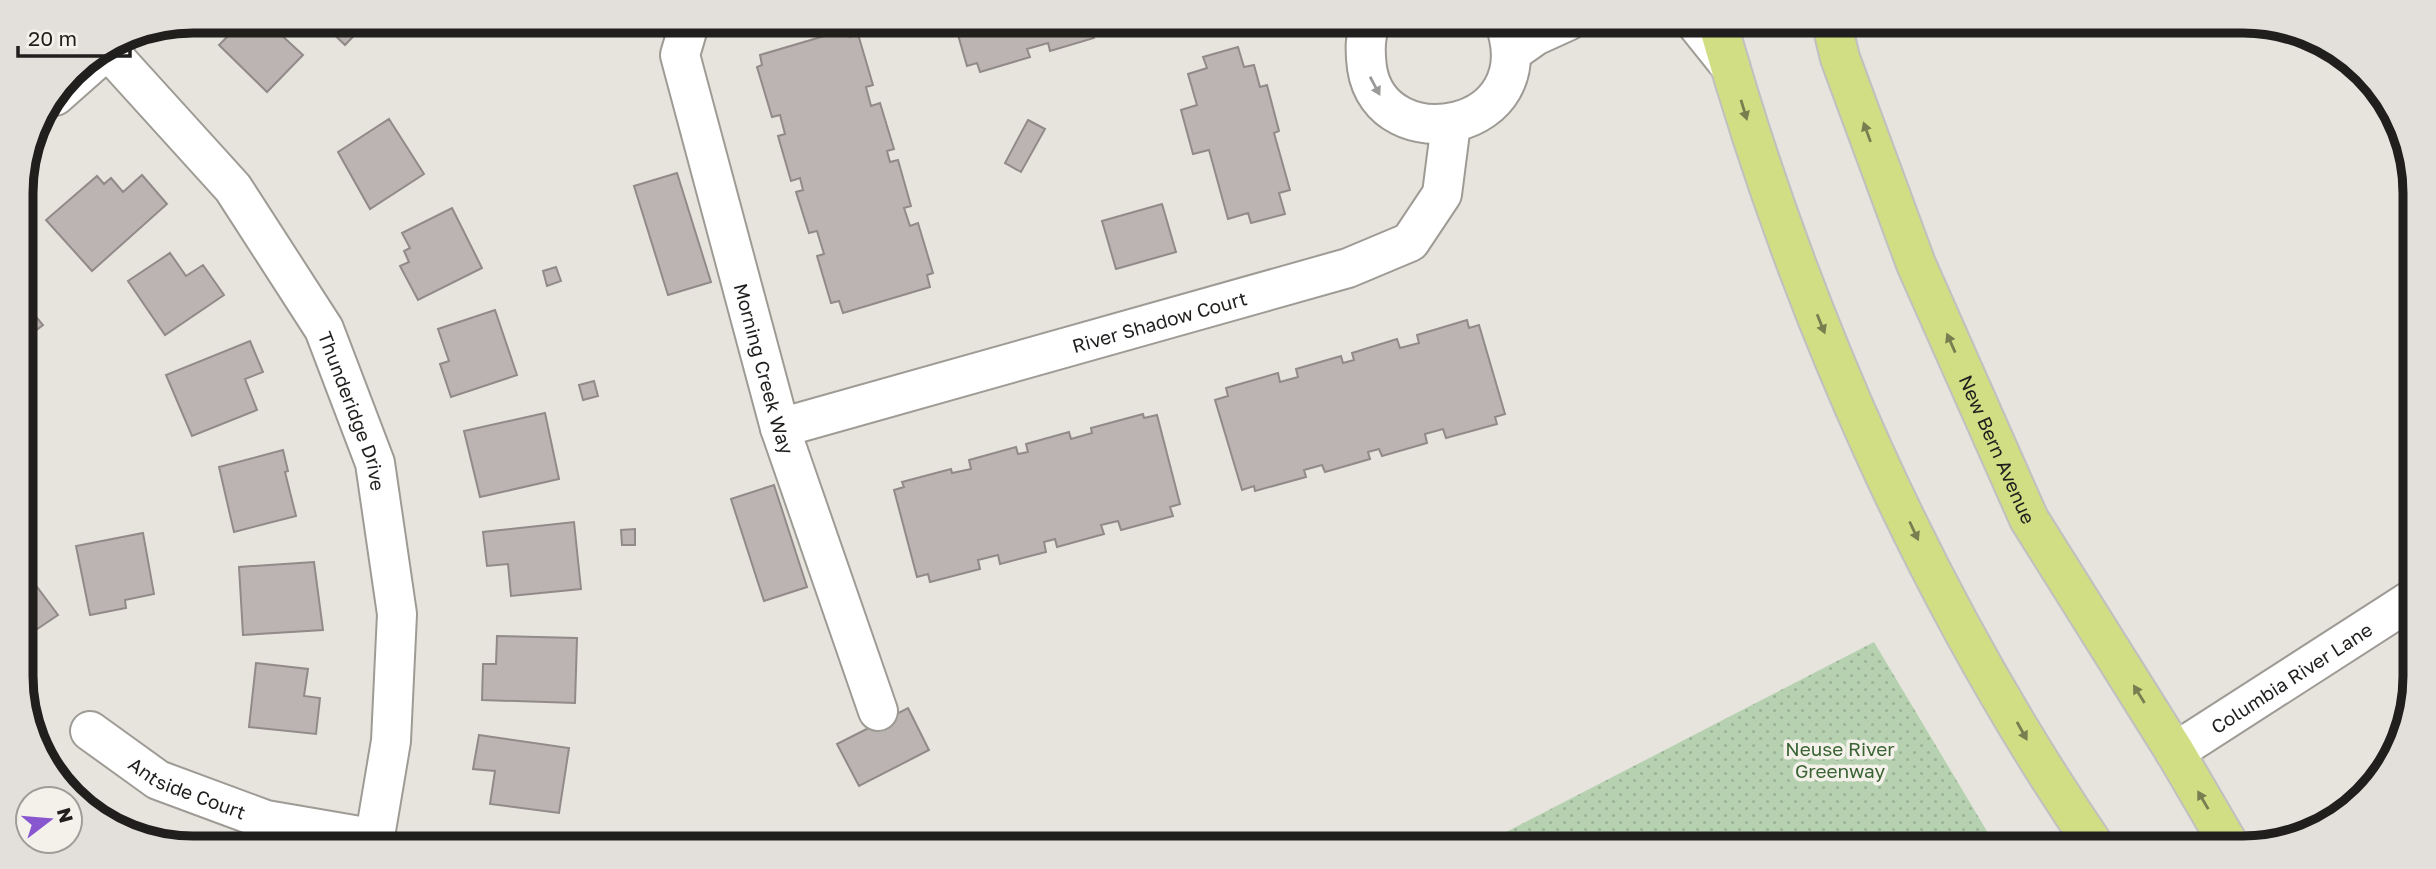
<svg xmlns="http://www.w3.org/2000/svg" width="2436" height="869" viewBox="0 0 2436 869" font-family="'Golos Text',sans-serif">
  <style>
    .park { fill: url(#park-dots) }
    .building { fill: #bbb4b3; stroke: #918a89; stroke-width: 2 }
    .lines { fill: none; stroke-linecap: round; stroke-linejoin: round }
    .minor-casing { stroke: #9e9b95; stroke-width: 42 }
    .primary-casing { stroke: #c1c0c0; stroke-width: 42 }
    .minor { stroke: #fff; stroke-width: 38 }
    .primary { stroke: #d1de83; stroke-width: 38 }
    .oneway { fill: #9b9a99 }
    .oneway2 { fill: #787e50 }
    .labels { text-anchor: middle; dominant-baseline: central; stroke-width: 7; stroke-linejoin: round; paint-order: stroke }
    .street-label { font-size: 19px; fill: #201f1d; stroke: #f4f1eb }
    .park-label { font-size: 19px; fill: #3a6333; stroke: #f4f1eb }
    .rim { fill: none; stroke: #201f1d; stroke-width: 9 }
  </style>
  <defs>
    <pattern id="park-dots" width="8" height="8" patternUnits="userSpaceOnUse" patternTransform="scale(1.75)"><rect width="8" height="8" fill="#b6d1b0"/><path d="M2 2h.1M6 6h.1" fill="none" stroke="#9cb397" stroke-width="1.8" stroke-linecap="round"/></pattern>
  </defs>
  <rect width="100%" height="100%" fill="#e7e4de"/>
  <!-- park -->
  <path class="park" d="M1874 642 1997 848H1475Z"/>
  <!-- building -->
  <path class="building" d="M234 21H289L278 32 303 55 267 92 219 45 238 26Z
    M320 21H368L345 45Z
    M954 21H1150L1151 24 1106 36 1104 28 1091 32 1094 38 1050 51 1048 43 1027 49 1030 57 980 72 977 63 967 66Z
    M848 29 850 37 858 34 873 85 866 87 871 106 880 103 894 149 887 151 890 162 898 160 911 206 904 208 910 226 918 223 933 273 927 275 930 287 843 313 839 301 831 303 817 256 824 254 817 231 809 233 796 192 803 190 800 178 791 181 778 136 785 134 780 115 772 117 757 67 762 65 760 55Z
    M1238 47 1244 67 1254 65 1260 87 1267 85 1279 131 1274 133 1290 190 1279 193 1285 214 1251 223 1248 213 1228 219 1209 150 1193 154 1181 110 1197 105 1188 74 1207 68 1203 57Z
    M389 119 424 174 370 209 338 152Z
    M1028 120 1045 129 1021 172 1005 163Z
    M677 173 711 282 668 295 634 186Z
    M142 175 167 204 92 271 46 220 97 176 104 184 111 178 123 192Z
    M1162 204 1176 252 1116 269 1102 221Z
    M452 208 482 268 418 300 400 266 409 262 404 251 410 248 402 233Z
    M170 253 186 276 203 265 224 295 165 335 128 281Z
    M556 267 561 281 547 286 543 271Z
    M22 300 43 325 22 341Z
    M495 310 517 375 451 397 440 364 449 361 438 329Z
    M1467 320 1469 328 1479 325 1505 414 1495 417 1497 424 1446 438 1443 429 1425 434 1427 443 1382 456 1379 449 1368 452 1370 459 1325 472 1322 465 1304 470 1306 477 1255 491 1254 486 1242 490 1215 400 1228 396 1226 388 1278 373 1280 382 1298 377 1296 369 1341 356 1343 363 1354 360 1352 353 1397 339 1400 348 1419 343 1417 335Z
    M250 341 263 372 245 379 257 410 192 436 166 375Z
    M594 381 598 396 583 400 579 385Z
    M545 413 559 479 480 497 464 431Z
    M1143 414 1144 418 1157 415 1180 504 1170 507 1173 516 1121 530 1118 521 1101 525 1104 534 1057 547 1055 539 1044 542 1046 552 1000 564 998 555 978 560 980 569 930 582 928 574 917 577 894 490 904 487 902 482 951 469 952 473 971 469 969 460 1016 447 1018 454 1028 452 1026 444 1069 432 1071 439 1092 433 1091 428Z
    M283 450 288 471 285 472 296 516 234 532 219 467Z
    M774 485 807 587 764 601 731 499Z
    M574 522 581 589 511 596 508 564 487 566 483 532Z
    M635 529V545H622L621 530Z
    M143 533 154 594 125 600 126 608 90 615 76 546Z
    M314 562 323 630 243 635 239 567Z
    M23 568 58 615 24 638Z
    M497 636 577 638 575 703 482 700 483 664H496Z
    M256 663 308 669 304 696 320 698 316 734 249 727Z
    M908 708 929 750 859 786 837 744Z
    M479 735 569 748 559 813 490 804 495 771 473 769Z
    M478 836 518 848H475Z"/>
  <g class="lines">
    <defs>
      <g id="minor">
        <path id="s1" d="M690 21 680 55 780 428 878 711"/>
        <path d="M1372 21C1364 35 1365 52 1367 68 1381 161 1546 133 1504 21"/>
        <path d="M1694 21 1730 66"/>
        <path id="s2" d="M106 48 233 188 324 329 375 463 397 614 391 741 373 848"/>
        <path d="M1511 53 1535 36 1568 21"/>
        <path d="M55 96 116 42"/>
        <path id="s3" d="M780 428 1348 268 1410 242 1442 194 1451 124"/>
        <path id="s4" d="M90 731 158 780 266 820 377 839"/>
        <path id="s5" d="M2175 752 2408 602"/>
      </g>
      <g id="primary">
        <path d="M1717 21C1799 312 1925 598 2096 848"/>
        <path id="s6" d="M1831 21 1840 58 1916 264 2029 519 2175 752 2231 848"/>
      </g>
    </defs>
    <!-- minor casing -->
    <use href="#minor" class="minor-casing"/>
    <!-- primary casing -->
    <use href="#primary" class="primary-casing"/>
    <!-- minor -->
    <use href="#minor" class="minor"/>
    <!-- primary -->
    <use href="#primary" class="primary"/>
  </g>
  <!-- one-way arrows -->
  <defs><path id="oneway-solid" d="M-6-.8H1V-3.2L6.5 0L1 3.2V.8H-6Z" transform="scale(1.75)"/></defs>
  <use class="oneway" href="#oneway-solid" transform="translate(1375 86) rotate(62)"/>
  <g class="oneway2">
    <use href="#oneway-solid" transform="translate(1744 110) rotate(73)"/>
    <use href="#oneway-solid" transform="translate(1867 132) rotate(-110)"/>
    <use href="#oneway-solid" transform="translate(1821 324) rotate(68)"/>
    <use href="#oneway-solid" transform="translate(1951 343) rotate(-114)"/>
    <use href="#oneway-solid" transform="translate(1914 531) rotate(65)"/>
    <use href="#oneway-solid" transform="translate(2139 694) rotate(-122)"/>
    <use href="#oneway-solid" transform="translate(2022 731) rotate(61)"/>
    <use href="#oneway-solid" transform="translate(2203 800) rotate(-120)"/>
  </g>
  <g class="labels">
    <!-- street labels -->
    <g class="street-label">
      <text stroke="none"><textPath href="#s3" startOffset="394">River Shadow Court</textPath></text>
      <text stroke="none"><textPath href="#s1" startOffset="360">Morning Creek Way</textPath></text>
      <text stroke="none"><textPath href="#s2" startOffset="444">Thunderidge Drive</textPath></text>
      <text stroke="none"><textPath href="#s6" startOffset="460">New Bern Avenue</textPath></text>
      <text stroke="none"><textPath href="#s5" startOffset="138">Columbia River Lane</textPath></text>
      <text stroke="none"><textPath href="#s4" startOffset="114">Antside Court</textPath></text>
    </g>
    <!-- park labels -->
    <g class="park-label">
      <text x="1840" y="748">Neuse River<tspan x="1840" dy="22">Greenway</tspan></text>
    </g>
  </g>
  <!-- crop -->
  <path d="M0 0H2436V869H0ZM193 33H2243A160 160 0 0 1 2403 193V676A160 160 0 0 1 2243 836H193A160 160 0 0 1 33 676V193A160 160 0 0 1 193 33Z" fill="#e3e0db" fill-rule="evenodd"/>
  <path class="rim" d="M193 33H2243A160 160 0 0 1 2403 193V676A160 160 0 0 1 2243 836H193A160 160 0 0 1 33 676V193A160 160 0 0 1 193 33Z"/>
  <!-- north arrow -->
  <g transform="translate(49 820) rotate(74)"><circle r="33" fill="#f4f1eb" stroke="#9f9d99" stroke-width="2"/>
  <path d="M0-5L12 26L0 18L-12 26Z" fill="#8857d0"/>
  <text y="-10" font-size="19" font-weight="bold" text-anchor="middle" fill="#201f1d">N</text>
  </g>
  <!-- scale -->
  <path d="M18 46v10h112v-10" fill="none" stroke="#201f1d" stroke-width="3.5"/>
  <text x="28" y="46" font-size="21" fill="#201f1d" stroke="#f4f1eb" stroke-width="5" paint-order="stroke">20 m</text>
</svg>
